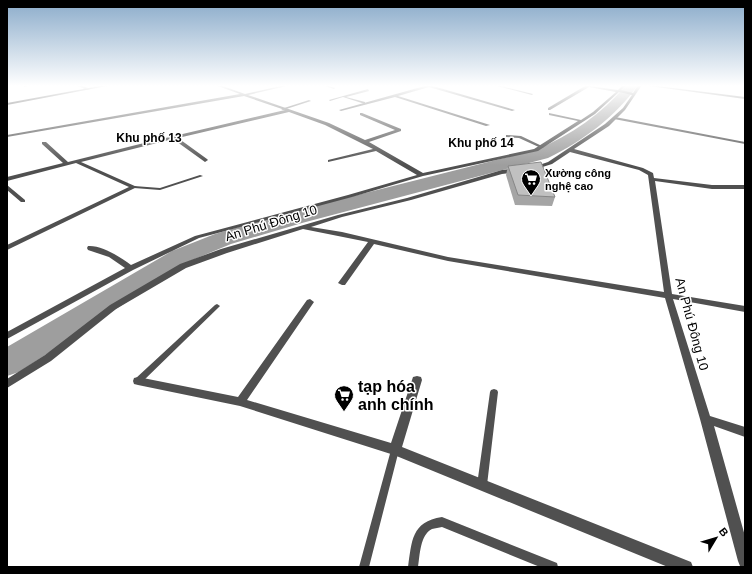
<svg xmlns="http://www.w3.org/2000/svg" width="752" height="574" viewBox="0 0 752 574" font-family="Helvetica,sans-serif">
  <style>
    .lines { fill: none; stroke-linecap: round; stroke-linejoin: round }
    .river { fill: #9e9e9e; fill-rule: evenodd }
    .lane { fill: #505050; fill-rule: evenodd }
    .street { fill: #505050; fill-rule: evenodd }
    .secondary { fill: #1d1d1d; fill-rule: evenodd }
    .wall { fill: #a5a5a5 }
    .building { fill: #c0c0c0; stroke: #868686 }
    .labels { text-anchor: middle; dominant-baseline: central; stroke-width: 3; stroke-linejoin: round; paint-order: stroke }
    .far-poi-label { font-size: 11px; font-weight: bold; fill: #000; stroke: #fff; text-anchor: start }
    .far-neighbourhood-label { font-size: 12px; font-weight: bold; fill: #000; stroke: #fff }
    .street-label { font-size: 13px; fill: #000; stroke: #fff }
    .near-poi-label { font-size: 16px; font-weight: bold; fill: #000; stroke: #fff; text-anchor: start }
  </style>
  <rect width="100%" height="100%" fill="#fff"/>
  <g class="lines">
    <!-- river -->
    <path class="river" d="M626 85H638C615 117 583 141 548 158L302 223 231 244 190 261 19 372 7 376V347L172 251 215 234 286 213 536 150C571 135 602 114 626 85Z"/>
    <!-- lane -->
    <path class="lane" d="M322 85H326L335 88 334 89Z
      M493 85H497L533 94 532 95Z
      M642 85H649L745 97V99Z
      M368 89 369 91 346 97 365 102V104L343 97 330 101 329 100Z
      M309 100 311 101 283 110 281 109Z
      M615 117 745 142V144L614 119Z
      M507 135 521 136 544 147 541 148 519 138 506 137V135Z
      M200 175 203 176 160 190 134 188 132 187 134 186 160 188Z
      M217 304 220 306 219 307 141 383 138 384 135 383 134 381 135 379 215 305Z
      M494 389 497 390 498 392 487 485 485 488 482 490 479 488 477 485 490 392 491 390Z
      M395 446 398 447 399 450 369 567H359L391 450 392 447Z
      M442 517 557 563 558 567H540L442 527C439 528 435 528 432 529 420 535 420 555 418 567H408C412 541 411 522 442 517Z"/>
    <!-- street -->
    <path class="street" d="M23 85H30L24 87Z
      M76 85H81L90 89 87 90Z
      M215 85H220L245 94 285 85H291L248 95 329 123 365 140 395 130 360 115V113H362L401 129V131L369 142 423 173 534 149 578 121 549 115V113L581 120 593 112 616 92 589 87 550 110H548V108L585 86 582 85 618 90 623 85H627L621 90 633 93 638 85H642L625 110 609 126 574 149 643 168 653 173 654 178 712 185H745V189H712L655 181 672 294 745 306V312L673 299 710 416 745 427V437L714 426 745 536V567L740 566 738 561 700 419 665 298 448 261 374 244 345 285H342L338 283 368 242 303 229 227 253 186 268 116 309 51 361 7 388V379L45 355 110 305 180 264 221 249 338 215 407 198 502 170 518 168 521 170 518 172 502 174 411 200 342 217 311 227 342 232 448 257 664 292 648 175 639 170 570 152 552 164 533 170 530 168 548 162 605 124 623 108 632 95 619 92 595 114 538 151 423 176 352 197 199 238 133 270 7 339V332L125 268 109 257 88 250 87 248 88 246C102 245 120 257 131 265L195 236 348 195 417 175 376 151 328 162V160L373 149 325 125 289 112 178 138 207 159 208 160 205 162 173 139 81 162 137 187 7 250V245L129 187 76 163 7 181V177L63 163 42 144V142H46L68 162 140 144 285 110 244 96 7 137V135L240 94Z
      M428 85H435L433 86 515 110 512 111 429 87 398 96 490 125 486 126 395 97 341 111 339 110Z
      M7 185 25 200V202H21L7 190Z
      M310 299 314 302 247 400 391 443 413 377 417 376 421 377 422 380 402 447 686 560 691 562 693 567H668L394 455 240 406 138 385 134 384 133 381 134 378 138 377 238 397 307 300Z"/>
    <!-- secondary -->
    <path class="secondary" d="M105 85H112L7 105V103Z"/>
  </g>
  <!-- wall -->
  <path class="wall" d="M508 166 555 197 552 206 515 205 506 175Z"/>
  <!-- building -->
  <path class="building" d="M541 162 555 197 518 195 508 166Z"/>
  <!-- sky -->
  <linearGradient id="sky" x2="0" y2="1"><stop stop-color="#8aabca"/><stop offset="0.52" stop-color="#fff"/><stop offset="1" stop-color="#fff" stop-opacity="0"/></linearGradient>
  <rect width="752" height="165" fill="url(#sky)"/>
  <!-- icons -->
  <defs>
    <symbol id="supermarket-pin" viewBox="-11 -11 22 30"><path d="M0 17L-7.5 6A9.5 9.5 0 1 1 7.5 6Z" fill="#000" stroke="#fff"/><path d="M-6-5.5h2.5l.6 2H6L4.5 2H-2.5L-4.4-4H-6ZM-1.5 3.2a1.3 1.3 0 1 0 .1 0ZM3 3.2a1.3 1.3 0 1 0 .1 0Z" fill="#fff"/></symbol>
  </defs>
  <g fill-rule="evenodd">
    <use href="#supermarket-pin" x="520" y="168" width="22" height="30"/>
    <use href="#supermarket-pin" x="333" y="384" width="22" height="30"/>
  </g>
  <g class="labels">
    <!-- far-poi labels -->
    <g class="far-poi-label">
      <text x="545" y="173">Xường công<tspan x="545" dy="13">nghệ cao</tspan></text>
    </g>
    <!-- far-neighbourhood labels -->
    <g class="far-neighbourhood-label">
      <text x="149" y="138">Khu phố 13</text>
      <text x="481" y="143">Khu phố 14</text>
    </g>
    <!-- street labels -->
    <g class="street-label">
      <text transform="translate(271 223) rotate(-17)">An Phú Đông 10</text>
      <text transform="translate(692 324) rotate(75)">An Phú Đông 10</text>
    </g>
    <!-- near-poi labels -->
    <g class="near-poi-label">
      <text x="358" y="386">tạp hóa<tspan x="358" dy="18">anh chính</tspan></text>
    </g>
  </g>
  <!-- border -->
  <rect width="752" height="574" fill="none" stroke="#000000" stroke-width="16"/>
  <!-- north arrow -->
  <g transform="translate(716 538) rotate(52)" stroke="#ffffff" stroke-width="3" paint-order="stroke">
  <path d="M0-3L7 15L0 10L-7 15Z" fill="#000000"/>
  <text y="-6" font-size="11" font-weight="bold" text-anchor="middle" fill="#000000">B</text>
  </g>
</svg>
